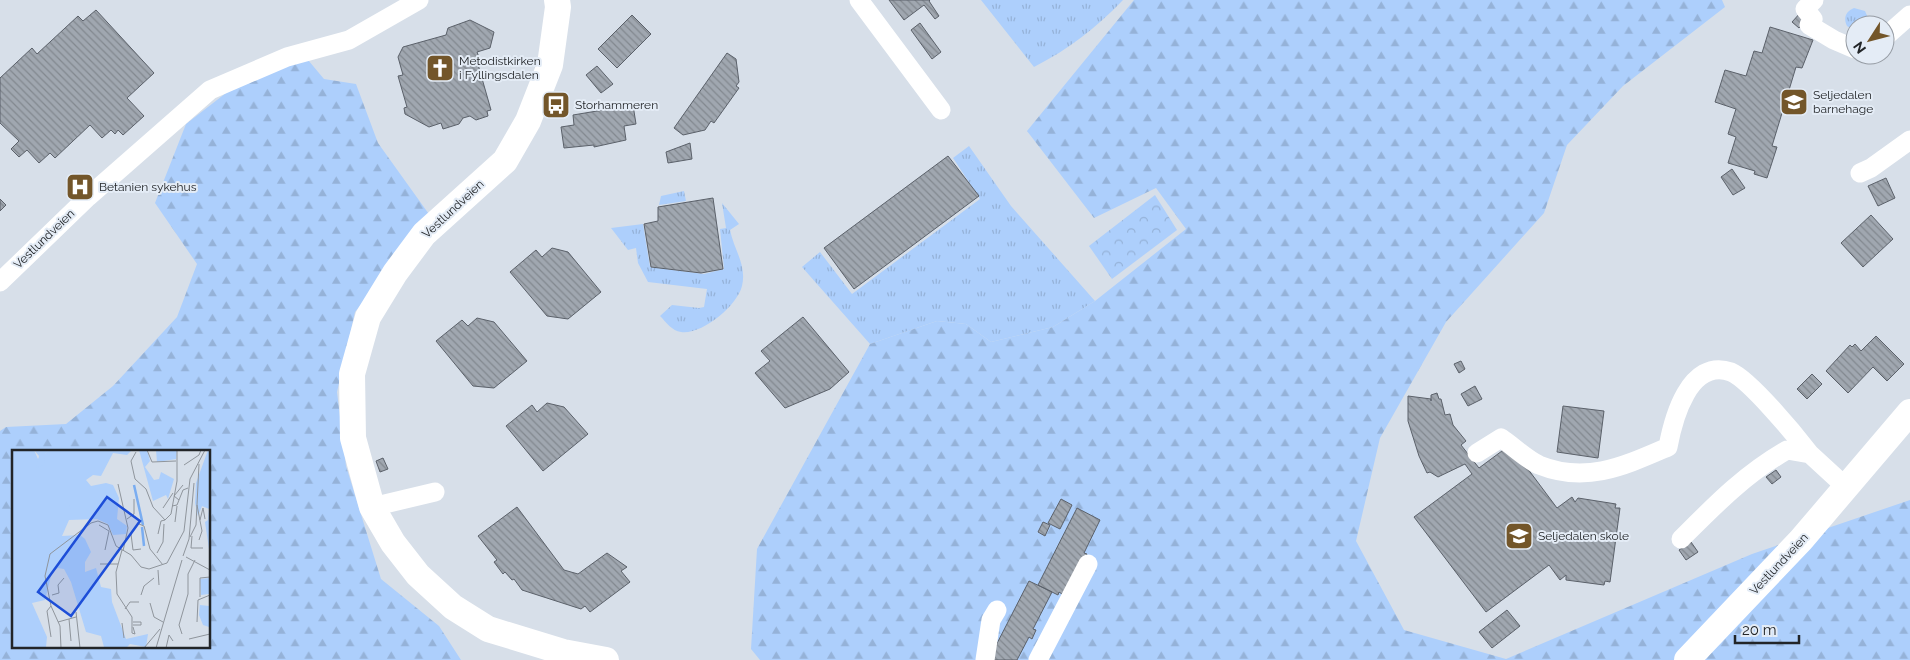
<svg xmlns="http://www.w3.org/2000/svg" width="1910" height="660" viewBox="0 0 1910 660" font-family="Raleway,sans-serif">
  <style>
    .grass { fill: url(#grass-tufts) }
    .forest { fill: url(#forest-firs); fill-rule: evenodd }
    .park { fill: url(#park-crowns) }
    .building { fill: url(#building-back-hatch); stroke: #5b616a }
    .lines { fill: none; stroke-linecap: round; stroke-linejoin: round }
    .minor { stroke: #fff; stroke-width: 19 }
    .secondary { stroke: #fff; stroke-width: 26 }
    .labels { text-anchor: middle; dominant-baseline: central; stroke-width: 4; stroke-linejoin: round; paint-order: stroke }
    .poi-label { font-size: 12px; fill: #222528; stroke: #e4ecf6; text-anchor: start }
    .street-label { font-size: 12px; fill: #222528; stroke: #e4ecf6 }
    .inset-river { fill: none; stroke: #7aadf1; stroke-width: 2.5 }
    .inset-road { fill: none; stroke: #8f959c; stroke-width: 1 }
    .view { fill: #1d4ed8; fill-opacity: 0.15; stroke: #1d4ed8; stroke-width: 2.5 }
    .inset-edge { fill: none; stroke: #222528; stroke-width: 2.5 }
  </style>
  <defs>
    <pattern id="grass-tufts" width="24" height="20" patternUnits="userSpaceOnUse" patternTransform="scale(1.25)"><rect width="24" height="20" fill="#adcffc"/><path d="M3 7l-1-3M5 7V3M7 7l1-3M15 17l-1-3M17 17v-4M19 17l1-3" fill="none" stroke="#95b2d8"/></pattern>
    <pattern id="forest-firs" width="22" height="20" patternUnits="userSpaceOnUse" patternTransform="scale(1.25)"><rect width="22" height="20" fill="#adcffc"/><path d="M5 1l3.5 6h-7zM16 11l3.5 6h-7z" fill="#95b2d8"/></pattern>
    <pattern id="park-crowns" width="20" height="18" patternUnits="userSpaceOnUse" patternTransform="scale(1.25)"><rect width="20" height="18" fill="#adcffc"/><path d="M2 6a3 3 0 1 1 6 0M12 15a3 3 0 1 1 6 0" fill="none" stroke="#95b2d8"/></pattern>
    <pattern id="building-back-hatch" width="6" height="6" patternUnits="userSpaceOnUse" patternTransform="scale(1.25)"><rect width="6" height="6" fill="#a0a7b0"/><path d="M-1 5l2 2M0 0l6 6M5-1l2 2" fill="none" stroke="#82888f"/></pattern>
  </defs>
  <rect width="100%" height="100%" fill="#d7dfe9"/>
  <!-- grass -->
  <path class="grass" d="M981 0H1123C1096 28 1069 49 1034 67Z
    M1854 8 1865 11 1868 18 1867 25H1855V31L1847 26C1843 18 1846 11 1854 8Z
    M969 146 1011 206 1095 301 1053 327 991 342 966 324 937 321 870 344 802 267 820 252 852 294 980 199 953 158Z
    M684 191 686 201 659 205 661 196Z
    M722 203 739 224 730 230C734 250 747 265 742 286 737 306 702 335 681 332 672 331 666 322 660 316L672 305 699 308 704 307 707 289 648 282 638 263 636 248 628 250 611 228 643 224 650 267 704 274 724 269 720 229 726 228Z"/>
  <!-- forest -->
  <path class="forest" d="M1134 0H1722L1725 7 1623 86 1567 145 1544 213 1446 322 1380 438 1356 541 1404 630 1506 659 1752 554 1910 500V660H760L751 649 757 549 870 344 937 321 966 324 991 342 1053 327 1095 301 1186 229 1156 188 1094 218 1027 131Z
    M298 48 324 79 356 84 378 143 431 217 355 312 337 392 346 466 381 579 439 626 461 660H0V431L6 427 66 424 113 386 177 317 197 264 155 203 186 124 257 69ZM14 451H209V646H14Z"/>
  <!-- park -->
  <path class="park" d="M1155 195 1177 230 1112 279 1089 246Z"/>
  <!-- building -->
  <path class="building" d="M889 0H930L929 1 939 16 935 19 924 5 904 20Z
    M96 10 154 73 127 98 144 116 123 135 118 130 115 134 111 130 102 138 90 125 55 158 50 153 39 163 27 150 19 157 11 149 19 141 0 123V78L32 48 37 54 78 16 83 21Z
    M1801 12 1808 18 1799 28 1792 22Z
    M632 15 651 34 617 68 598 49Z
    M470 20 494 32 490 48 477 52 480 60 477 61 491 110 487 111 488 116 476 120 470 116 463 118 459 124 443 129 441 123 429 127 405 114 404 108 407 107 398 76 403 75 398 57 403 47 446 35 448 28Z
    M920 23 941 52 932 59 911 30Z
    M1770 27 1813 40 1802 68 1796 67 1772 146 1777 147 1767 178 1754 174 1755 171 1728 163 1736 137 1728 134 1736 109 1715 102 1725 70 1746 76 1754 51 1762 53Z
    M727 53 736 59 739 82 736 86 739 88 714 123 711 121 705 130 683 135 674 128Z
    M597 66 613 84 601 93 586 75Z
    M633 105 636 124 624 126 626 140 594 147V145L564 148 561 127 574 125 573 115Z
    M690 143 692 159 668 163 666 152Z
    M948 156 979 196 854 289 824 248Z
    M1732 169 1745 188 1733 195 1721 177Z
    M1886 178 1895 198 1878 206 1868 186Z
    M713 198 723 269 701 273 651 267 644 224 658 221V207Z
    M0 199 6 205 0 211Z
    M1871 215 1893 239 1863 267 1841 243Z
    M552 248 568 252 601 292 568 319 547 316 510 272 536 250 542 257Z
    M803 317 849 372 830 389 785 408 755 373 770 361 761 351Z
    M477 318 494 322 527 361 494 388 473 386 436 341 462 320 468 326Z
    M1876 336 1904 364 1887 381 1873 367 1848 393 1826 371 1850 345 1852 347 1855 344 1861 351Z
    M1461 361 1465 369 1459 373 1454 364Z
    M1812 374 1822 384 1807 399 1797 389Z
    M1475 386 1482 399 1468 406 1461 394Z
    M1437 393 1439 399H1441L1445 415 1450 414 1453 425 1466 441 1461 445 1479 468 1510 445 1557 508 1572 497 1575 502 1578 498 1616 504 1615 508H1620L1610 582 1605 581 1604 585 1566 580V575L1560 580 1549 565 1486 612 1414 517 1472 474 1465 464 1438 477 1430 472 1427 473 1419 456 1408 421V396L1431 399V401V395Z
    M547 403 564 407 588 434 543 471 506 426 532 405 537 412Z
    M1563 406 1604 411 1598 458 1557 452Z
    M383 458 388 469 380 472 376 461Z
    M1776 470 1781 477 1772 484 1766 477Z
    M1061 499 1072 505 1060 529 1048 523Z
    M517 507 564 570 578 574 607 553 627 567 621 571 630 582 590 612 585 606 581 609 522 590 514 579 512 580 505 572 503 574 494 562 497 560 478 536Z
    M1077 508 1100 520 1084 553 1087 554 1083 563 1062 594 1059 592 1058 595 1038 585Z
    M1043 522 1050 525 1045 536 1038 532Z
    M1691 542 1698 552 1686 560 1679 550Z
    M1029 581 1052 592 1033 629 1036 630 1032 639 1029 637 1017 660H992L989 659Z
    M1507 610 1520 626 1492 648 1479 632Z"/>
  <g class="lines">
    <!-- minor -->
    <path class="minor" d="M859 0 941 110
      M1814 0 1805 9 1813 19 1809 25 1834 40 1855 49
      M1885 37 1910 15
      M1860 173 1871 168 1910 140
      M0 282 88 197 210 90 287 57 349 40 419 0
      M1477 453 1501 438C1513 446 1526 459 1539 465 1586 484 1624 466 1668 447 1673 420 1689 357 1731 372 1750 380 1796 436 1810 454
      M372 507 435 492
      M1681 539C1715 505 1745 474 1787 450L1810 454 1847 488
      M985 660 991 620 997 610
      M1038 660 1088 564"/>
    <!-- secondary -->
    <path class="secondary" d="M557 0 558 7 550 65 528 121 505 161 424 234 395 273 368 317 352 374 353 438 372 507 393 543 418 575 453 607 488 629 563 652 606 660
      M1687 660 1801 540 1910 412"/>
  </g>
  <!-- icons -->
  <defs>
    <symbol id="church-square" viewBox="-11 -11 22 22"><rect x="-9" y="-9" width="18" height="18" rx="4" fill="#73562a" stroke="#e4ecf6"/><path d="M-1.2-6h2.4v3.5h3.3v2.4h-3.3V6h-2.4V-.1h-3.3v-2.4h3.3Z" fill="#fff"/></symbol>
    <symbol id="school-square" viewBox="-11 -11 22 22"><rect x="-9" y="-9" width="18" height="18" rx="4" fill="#73562a" stroke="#e4ecf6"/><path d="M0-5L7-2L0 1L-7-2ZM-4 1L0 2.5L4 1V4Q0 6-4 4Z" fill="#fff"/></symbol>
    <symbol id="bus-square" viewBox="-11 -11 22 22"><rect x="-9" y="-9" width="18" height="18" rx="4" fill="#73562a" stroke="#e4ecf6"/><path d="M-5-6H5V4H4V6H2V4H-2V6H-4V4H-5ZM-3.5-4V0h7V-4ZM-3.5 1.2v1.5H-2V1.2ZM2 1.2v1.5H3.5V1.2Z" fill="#fff"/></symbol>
    <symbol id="hospital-square" viewBox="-11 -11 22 22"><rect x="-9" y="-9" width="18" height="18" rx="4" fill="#73562a" stroke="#e4ecf6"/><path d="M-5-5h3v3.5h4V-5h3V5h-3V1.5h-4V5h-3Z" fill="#fff"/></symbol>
  </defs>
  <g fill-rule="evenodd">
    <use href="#church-square" x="424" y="52" width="32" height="32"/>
    <use href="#school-square" x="1778" y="86" width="32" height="32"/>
    <use href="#bus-square" x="540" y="89" width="32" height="32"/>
    <use href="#hospital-square" x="64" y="171" width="32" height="32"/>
    <use href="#school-square" x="1503" y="520" width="32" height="32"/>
  </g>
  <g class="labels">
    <!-- poi labels -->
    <g class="poi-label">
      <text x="459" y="61">Metodistkirken<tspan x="459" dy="14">i Fyllingsdalen</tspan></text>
      <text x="1813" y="95">Seljedalen<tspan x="1813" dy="14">barnehage</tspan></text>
      <text x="575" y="105">Storhammeren</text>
      <text x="99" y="187">Betanien sykehus</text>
      <text x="1538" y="536">Seljedalen skole</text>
    </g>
    <!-- street labels -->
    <g class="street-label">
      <text transform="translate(453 209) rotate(-43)">Vestlundveien</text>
      <text transform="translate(44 239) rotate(-44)">Vestlundveien</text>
      <text transform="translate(1779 564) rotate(-47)">Vestlundveien</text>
    </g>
  </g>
  <!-- overview -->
  <g transform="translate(12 450)">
    <rect width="198" height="198" fill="#d7dfe9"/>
    <path d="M197 128V144L189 145 188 129Z" fill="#adcffc"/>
    <path d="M0 0H22L26 9 38 0H120L115 5 101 3 89 26 81 25 74 30 79 36 94 33 101 35 107 48 105 69 115 76 114 84 101 85 96 74 85 69 57 70 50 86 68 85 73 89 79 102 73 112V122L84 118 89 137 99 139 100 152 114 189 136 184 134 197 118 194 115 197H92L89 186 74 182 59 132 52 119 46 118 40 122 33 150 20 153 35 187 34 197H0ZM127 0H135L138 11 133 17 142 30 147 29 149 22 162 29 156 49 154 45 141 51ZM144 0H165L164 9 145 12ZM196 0H197V99L193 72 196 70 197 59 190 56 186 66 183 53 184 33ZM188 152V155L197 156V177L191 175 187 165Z" fill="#adcffc"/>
    <path d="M22 0H38L33 4 32 15 24 18 27 6ZM69 42 81 51 72 58V64H60L57 54Z" fill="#adcffc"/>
    <path class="inset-river" d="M122 35 131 75M130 77 132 96"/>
    <path class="inset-road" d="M135 0 140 12 164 11M124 2 119 11 123 29 134 39 141 57 153 70 159 64 165 31V0M172 15 187 5 189 0M106 34 116 78 111 101M167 50 162 46 171 35M185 55 190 81 187 90M160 56 165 55 171 40 176 38M151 58 161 43M115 69 122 64V49M188 70 191 58 193 69M163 72 165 56M127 74 132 76 138 99 151 115M87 75 97 81 93 100M119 84 121 100 129 99M146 84 149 71 153 70M180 86 179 98H191M178 87 184 75 187 14M110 100 104 122 105 144 120 167V183L123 184 121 177M145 103 151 92 152 74M171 106 177 89 182 33M174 107 198 120M88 114H106M146 120 147 135M40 145 47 143 46 135 52 128M129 145 132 136 142 128M188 147V128L198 127M138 153 142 167 151 172M113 159 118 152H127M64 162 68 198M57 169 59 191M46 172 64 167M121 172H129V175H121M185 172 186 150 198 145M110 173 112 188M170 184 167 175 176 144V124L183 110M39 187 35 161 39 156M177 189 198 184M49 198 48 176 39 156 33 126 38 104 79 73 86 71 96 75 104 96 119 105 129 117 137 119 155 113 172 81 178 29 193 0M132 198 148 179M144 198 170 110M154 198 157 185 161 191"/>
    <path class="view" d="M95 47 128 71 59 166 26 142Z"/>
    <rect width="198" height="198" class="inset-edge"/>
  </g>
  <!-- north arrow -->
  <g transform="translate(1870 40) rotate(234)"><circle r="24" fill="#e4ecf6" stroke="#969ca4"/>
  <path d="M0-4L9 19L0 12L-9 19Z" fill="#73562a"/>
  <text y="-8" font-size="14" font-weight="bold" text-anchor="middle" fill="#222528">N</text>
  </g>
  <!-- scale -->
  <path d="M1735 635v8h64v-8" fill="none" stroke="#222528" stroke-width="2.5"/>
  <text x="1742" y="635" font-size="15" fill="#222528" stroke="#e4ecf6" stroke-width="4" paint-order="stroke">20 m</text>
</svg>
